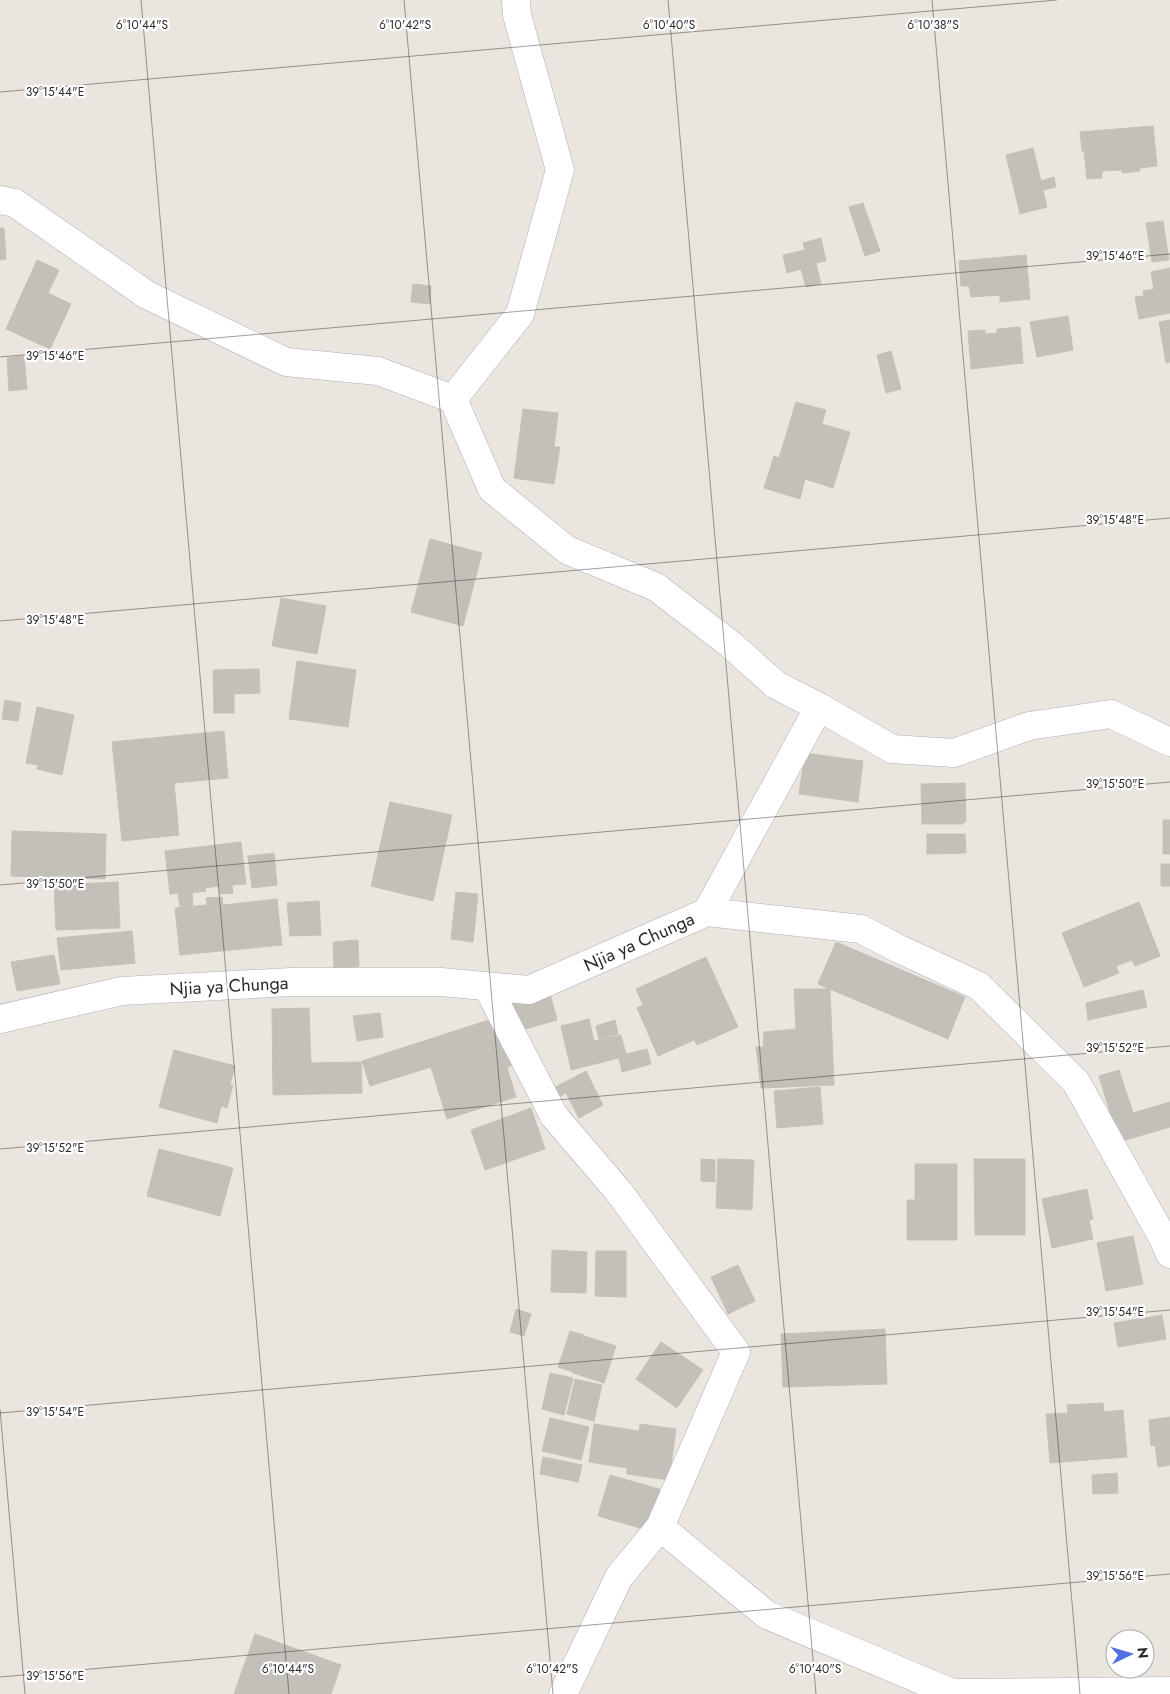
<svg xmlns="http://www.w3.org/2000/svg" width="1170" height="1694" viewBox="0 0 1170 1694" font-family="Jost,sans-serif">
  <style>
    .building { fill: #c3bfb9; stroke: #c6c1b8 }
    .lines { fill: none; stroke-linecap: round; stroke-linejoin: round }
    .minor-casing { stroke: #afb0b9; stroke-width: 29 }
    .minor { stroke: #fff; stroke-width: 28 }
    .ticks { fill: none; stroke: #2a2a2a; stroke-width: 1; stroke-opacity: 0.45 }
    .labels { text-anchor: middle; dominant-baseline: central; stroke-width: 4.5; stroke-linejoin: round; paint-order: stroke }
    .street-label { font-size: 18px; fill: #2a2a2a; stroke: #fff }
    .ticks-label { font-size: 12px; text-anchor: middle; fill: #2a2a2a; stroke: #fff; stroke-width: 4.5; stroke-linejoin: round; paint-order: stroke }
  </style>
  <rect width="100%" height="100%" fill="#eae5de"/>
  <!-- building -->
  <path class="building" d="M1153 126 1157 166 1140 168V171L1122 173V170L1102 171V178L1087 179 1084 151H1082L1080 132Z
    M1033 148 1041 181 1054 177 1056 187 1043 190 1047 207 1020 214 1006 155Z
    M863 203 880 251 865 256 849 207Z
    M1163 221 1169 260 1152 262 1146 223Z
    M0 228H4L6 259 0 260Z
    M821 238 826 261 816 263 821 284 806 287 801 269 787 273 783 255 805 250 803 243Z
    M1026 255 1030 299 1000 302V295L971 297 969 286H961L959 261Z
    M37 260 59 270 48 293 71 304 50 349 6 329Z
    M1170 268V313L1139 319 1135 297 1144 296 1143 291 1154 289 1151 272Z
    M413 284 431 286 430 304 411 302Z
    M1068 316 1073 350 1037 357 1030 322Z
    M1170 320V362L1166 363 1159 322Z
    M1020 327 1023 363 971 369 968 331 985 330V334L997 333V329Z
    M891 351 901 389 886 393 877 355Z
    M24 356 27 389 9 391 7 358Z
    M796 402 826 410 822 424 850 432 833 488 805 479 800 499 764 488 774 456 779 458Z
    M523 409 558 413 554 447H560L554 484 514 478Z
    M430 539 482 553 463 626 411 612Z
    M281 598 326 606 317 654 272 646Z
    M297 661 356 670 348 727 289 719Z
    M259 669 260 693 234 694V713H214L213 670Z
    M5 700 21 703 18 721 2 719Z
    M37 707 74 715 62 775 37 769 38 765 26 763Z
    M224 731 228 778 174 783 179 835 122 841 112 742Z
    M805 753 863 761 858 802 799 794Z
    M965 783 966 822H963V824H922L921 784Z
    M390 802 452 815 433 901 371 886Z
    M1163 820H1170V854H1163Z
    M12 831 106 834 105 879 11 876Z
    M927 834H965L966 853 927 854Z
    M241 842 246 884 232 885 233 893 220 894 219 886 205 888 206 891 192 893 193 906 180 907 178 893 170 894 165 851Z
    M274 853 277 885 252 888 248 856Z
    M1161 864H1170V886H1161Z
    M118 882 120 928 56 930 54 885Z
    M456 892 478 894 473 942 451 939Z
    M222 897 223 905 277 899 282 945 180 955 175 908 207 905 206 898Z
    M319 901 321 935 290 936 287 903Z
    M1139 902 1160 956 1135 966 1132 960 1116 966 1119 973 1084 987 1062 933Z
    M132 931 135 963 61 970 57 938Z
    M358 940 359 966 334 968 333 942Z
    M836 942 965 997 948 1039 818 984Z
    M54 955 60 984 17 991 11 962Z
    M706 957 738 1027 697 1045 694 1040 658 1056 637 1008 643 1005 636 989Z
    M794 989H830L834 1085 761 1088 756 1047H763L764 1032 796 1029Z
    M1143 990 1147 1007 1088 1020 1086 1003Z
    M550 993 557 1020 518 1031 511 1004Z
    M309 1008 311 1063 361 1062 362 1093 273 1095 272 1009Z
    M380 1013 383 1037 357 1041 353 1016Z
    M492 1019 502 1050 509 1048 513 1065 507 1067 516 1097 447 1119 431 1067 370 1086 362 1061Z
    M589 1019 594 1041 621 1035 626 1054 647 1049 651 1064 622 1072 619 1058 571 1070 561 1026Z
    M615 1020 618 1034 599 1039 596 1026Z
    M174 1050 235 1066 230 1085H233L227 1108 221 1106 217 1123 159 1107Z
    M1119 1070 1133 1113 1170 1102V1127L1119 1142 1099 1076Z
    M586 1071 603 1105 579 1118 566 1093 555 1099 550 1090Z
    M820 1087 823 1124 777 1128 774 1091Z
    M531 1108 545 1149 485 1170 471 1130Z
    M159 1149 233 1168 220 1216 147 1196Z
    M701 1159 715 1160V1182L701 1181Z
    M718 1159 754 1160 752 1210 716 1208Z
    M974 1159H1025V1235H975Z
    M915 1164H957V1240H907V1200H915Z
    M1087 1189 1093 1219 1089 1220 1093 1239 1052 1248 1042 1199Z
    M1133 1236 1143 1284 1106 1291 1097 1243Z
    M552 1250 587 1252 586 1293 551 1292Z
    M596 1251H626V1297L595 1296Z
    M738 1265 755 1301 728 1314 711 1277Z
    M516 1309 531 1314 524 1336 510 1332Z
    M1162 1315 1166 1339 1118 1347 1114 1323Z
    M885 1329 887 1384 783 1387 781 1334Z
    M570 1331 584 1335 573 1372 558 1367Z
    M585 1336 616 1346 604 1383 573 1373Z
    M661 1342 703 1370 677 1408 636 1379Z
    M550 1373 573 1378 564 1415 542 1409Z
    M575 1379 602 1385 594 1421 567 1414Z
    M1103 1403 1104 1412 1123 1410 1127 1457 1050 1463 1046 1414 1068 1413 1067 1405Z
    M1170 1417V1465L1158 1467 1155 1445 1151 1446 1149 1420Z
    M550 1418 589 1427 581 1460 542 1451Z
    M594 1424 639 1431 640 1424 676 1429 669 1480 627 1474V1468L589 1462Z
    M543 1457 582 1465 578 1482 540 1474Z
    M1117 1473 1118 1493 1093 1494 1092 1475Z
    M610 1475 666 1491 654 1532 598 1516Z
    M255 1634 341 1665 331 1694H234Z"/>
  <g class="lines">
    <defs>
      <path id="minor" d="M516 0 517 15 560 170 520 314 453 399 492 489 567 550 656 587 730 644 776 685 819 707
        M0 200 15 203 147 295 286 362 378 371 453 399
        M707 912 861 929 897 948 979 986 1076 1082 1163 1238 1170 1254
        M487 986 554 1116 619 1192 736 1352 660 1527 619 1577 563 1694
        M0 1019 122 991 291 982H441L529 990 707 912 819 707 892 749 954 753 1029 726 1111 714 1170 742
        M660 1527 767 1615 952 1693 1170 1691"/>
    </defs>
    <!-- minor casing -->
    <use href="#minor" class="minor-casing"/>
    <!-- minor -->
    <use href="#minor" class="minor"/>
  </g>
  <!-- ticks -->
  <path class="ticks" d="M141 0 289 1694M404 0 553 1694M668 0 816 1694M932 0 1080 1694M0 92 1057 0M0 357 1170 254M0 621 1170 518M0 885 1170 782M0 1149 1170 1046M0 1409 25 1694M0 1413 1170 1310M0 1677 1170 1574"/>
  <g class="labels">
    <!-- street labels -->
    <g class="street-label">
      <text transform="translate(639 942) rotate(-24)">Njia ya Chunga</text>
      <text transform="translate(229 986) rotate(-3)">Njia ya Chunga</text>
    </g>
  </g>
  <g class="ticks-label">
    <text x="142" y="29">6°10'44"S</text>
    <text x="405" y="29">6°10'42"S</text>
    <text x="669" y="29">6°10'40"S</text>
    <text x="933" y="29">6°10'38"S</text>
    <text x="55" y="96">39°15'44"E</text>
    <text x="1115" y="260">39°15'46"E</text>
    <text x="55" y="360">39°15'46"E</text>
    <text x="1115" y="524">39°15'48"E</text>
    <text x="55" y="624">39°15'48"E</text>
    <text x="1115" y="788">39°15'50"E</text>
    <text x="55" y="888">39°15'50"E</text>
    <text x="1115" y="1052">39°15'52"E</text>
    <text x="55" y="1152">39°15'52"E</text>
    <text x="1115" y="1316">39°15'54"E</text>
    <text x="55" y="1416">39°15'54"E</text>
    <text x="1115" y="1580">39°15'56"E</text>
    <text x="288" y="1673">6°10'44"S</text>
    <text x="552" y="1673">6°10'42"S</text>
    <text x="815" y="1673">6°10'40"S</text>
    <text x="55" y="1680">39°15'56"E</text>
  </g>
  <!-- north arrow -->
  <g transform="translate(1130 1654) rotate(85)"><circle r="24" fill="#ffffff" stroke="#aaaaaa"/>
  <path d="M0-4L9 19L0 12L-9 19Z" fill="#526fe3"/>
  <text y="-8" font-size="14" font-weight="bold" text-anchor="middle" fill="#2a2a2a">N</text>
  </g>
</svg>
